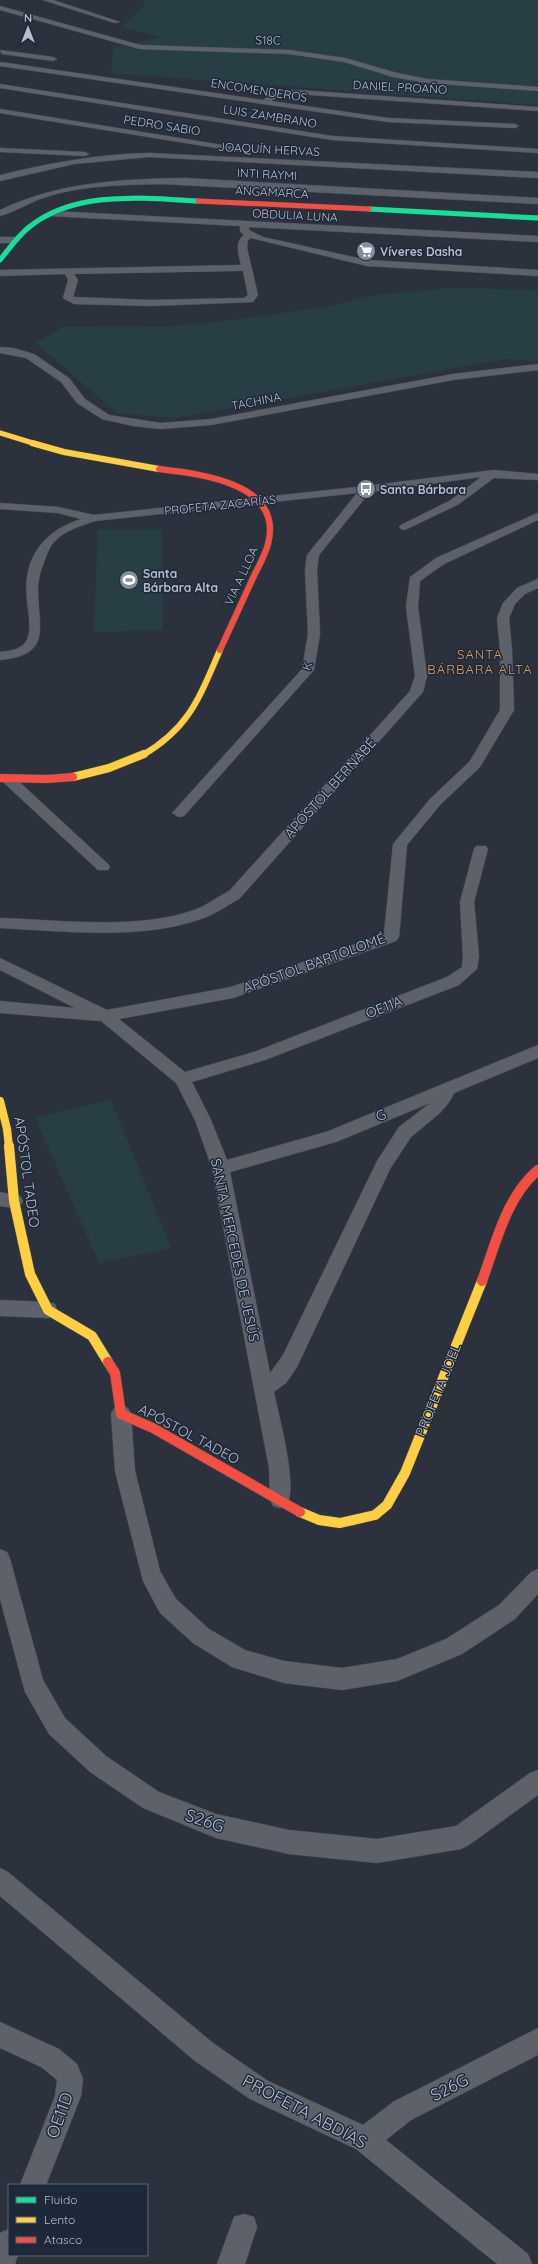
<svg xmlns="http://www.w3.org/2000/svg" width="538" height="2264" viewBox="0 0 538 2264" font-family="Quicksand,sans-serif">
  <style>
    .green { fill: #273f44 }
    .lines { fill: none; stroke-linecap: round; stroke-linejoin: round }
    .street-casing { stroke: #484d55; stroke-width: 1 }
    .fast-casing { stroke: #484d55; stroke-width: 5.5 }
    .slow-far3-casing { stroke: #484d55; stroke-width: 5.5 }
    .slow-far2-casing { stroke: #484d55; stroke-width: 7 }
    .slow-far1-casing { stroke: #484d55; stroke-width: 9 }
    .slow-casing { stroke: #484d55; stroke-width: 11 }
    .jam-far3-casing { stroke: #484d55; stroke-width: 5.5 }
    .jam-far2-casing { stroke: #484d55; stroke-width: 7 }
    .jam-far1-casing { stroke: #484d55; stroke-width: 9 }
    .jam-casing { stroke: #484d55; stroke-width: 11 }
    .street { fill: #5c616a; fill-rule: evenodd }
    .fast { stroke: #16e098; stroke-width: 5 }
    .slow-far3 { stroke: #ffcf43; stroke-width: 5 }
    .slow-far2 { stroke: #ffcf43; stroke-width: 6 }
    .slow-far1 { stroke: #ffcf43; stroke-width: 8 }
    .slow { stroke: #ffcf43; stroke-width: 10 }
    .jam-far3 { stroke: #f24e42; stroke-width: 5 }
    .jam-far2 { stroke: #f24e42; stroke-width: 6 }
    .jam-far1 { stroke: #f24e42; stroke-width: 8 }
    .jam { stroke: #f24e42; stroke-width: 10 }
    .labels { text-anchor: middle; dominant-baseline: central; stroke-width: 3; stroke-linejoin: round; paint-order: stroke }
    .far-street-label { font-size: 12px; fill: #b6bece; stroke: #1d2839 }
    .far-poi-label { font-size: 12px; font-weight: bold; fill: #b6bece; stroke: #1d2839; text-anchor: start }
    .far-quarter-label { font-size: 13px; letter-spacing: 1px; fill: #e1995d; stroke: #1d2839 }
    .street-label { font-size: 14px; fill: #b6bece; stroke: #1d2839 }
    .near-street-label { font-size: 17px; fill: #b6bece; stroke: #1d2839 }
  </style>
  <rect width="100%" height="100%" fill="#2c323d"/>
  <!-- green -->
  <path class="green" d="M143 0H538V105L109 73 112 69 113 48 160 37 121 27 145 6Z
    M449 288 538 290V361L506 359 175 418 117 413 36 343 65 326 165 327 225 321 331 306 368 296Z
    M162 529 163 630 94 632 98 530Z
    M111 1100 171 1248 99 1263 35 1117Z"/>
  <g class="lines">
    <defs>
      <path id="street" d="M43 0H53L120 22 115 23Z
        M0 6 140 45 289 50 345 58 397 73 427 79 538 87V91L427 83 393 77 344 62 289 54 140 49 0 10Z
        M0 50 53 57 57 59 53 61 2 54Z
        M0 62 263 100 276 91 297 90 538 107V111L297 94 281 95 271 101 388 118 515 124 519 126 515 128 388 122 0 66Z
        M0 84 332 136 538 149V153L332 140 0 88Z
        M0 109 241 148 245 150 241 152 0 113Z
        M0 148 85 152 89 154 85 156 0 152Z
        M149 153 538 172V178L149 157 74 164 0 181V175C49 163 98 154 149 153Z
        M185 178 538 198V204L162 184C123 185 83 185 46 197 30 202 15 212 0 216V210C59 182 121 179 185 178Z
        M52 211 538 236V242L249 227V230L263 237 367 260 538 270V276L367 266 251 238 248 240 247 248 258 295 253 302 151 306 74 304 63 298 68 280 65 274 0 276V270L241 265C239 255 234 242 244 235L240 231V226L49 216V212ZM243 271 248 295 244 298 151 300 73 297 78 280 74 274Z
        M0 237H16L20 240 16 243H0Z
        M0 347 13 348 34 354 69 378 85 399 109 415 161 423 211 419 453 374 538 364V370L453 380 211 425 161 429 133 426 102 419 77 403 61 382 26 358 0 353Z
        M494 470 538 474V480L494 478 459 504 405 530 401 529 399 527 401 525 451 500 481 477 370 492 319 555 317 570 320 634 314 670 184 816 179 817 172 813 302 669 308 634 305 570 307 555 357 493 95 521C81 526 65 530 55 541 50 546 47 553 45 560 41 569 38 579 38 589 38 628 53 655 0 660V652C9 651 19 650 25 643 33 632 28 612 27 600 22 559 43 531 81 519L58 513 0 509V503L58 507 94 515 366 486Z
        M538 513V520L444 564 420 581 418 607 427 676 423 692 239 899C228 905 217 913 204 918 140 941 67 931 0 928V918C58 920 139 930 194 910 206 906 217 897 229 891L410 691 415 676 406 607 410 577 436 558Z
        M538 579V588L525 594 515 604 509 618 512 650 514 710 480 767 440 805 407 845 399 937 396 941 233 998 119 1019 185 1072 254 1052 447 977 462 967 463 956 460 902 474 849 476 846H486L488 849 474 902 479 956 477 969 459 985 265 1060 192 1082 211 1120 227 1160 326 1132 538 1045V1058L454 1093 450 1101 440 1113 411 1137 390 1169 297 1367 286 1383 274 1392C279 1418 298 1483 287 1506L280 1508 273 1506 270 1499 269 1468 212 1168 195 1120 176 1083 101 1021 0 1013V1001L75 1008 0 970V958L107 1010 231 987 384 934 393 844 430 799 470 761 500 710V650L497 618 503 603 517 588ZM430 1103 399 1127 377 1161 283 1355 270 1373 230 1172 336 1142Z
        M8 775 13 776 108 864 110 867 108 870H98L3 782 1 779Z
        M0 1192 20 1196 23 1201 20 1206 14 1208 0 1206Z
        M0 1300 48 1302 55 1304 57 1310 55 1316 48 1318 0 1316Z
        M121 1405 128 1408 131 1414 135 1471 160 1571 176 1599 209 1629 245 1650 284 1661 342 1668 397 1659 446 1639 499 1605 531 1572 538 1569V1594L515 1619 462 1654 397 1681 342 1690 284 1683 232 1667 193 1643 160 1613 143 1581 115 1471 111 1414 114 1408Z
        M0 1549 7 1552 10 1559 43 1680 65 1718 106 1756 159 1792 216 1814 289 1830 377 1839 456 1826 530 1773 538 1770V1795L469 1845 461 1849 377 1863 289 1854 216 1838 143 1808 90 1772 49 1734 25 1692 0 1599Z
        M0 1868 8 1872 213 2043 268 2081 363 2125 393 2102 538 2028V2055L411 2120 386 2140 528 2254 532 2264H497L356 2149 250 2099 195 2061 0 1896Z
        M0 2022 59 2049 77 2064 83 2079 81 2096 46 2185H20L55 2096 57 2080 41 2067 0 2048Z
        M244 2214 254 2217 257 2227 245 2264H217L234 2217Z
        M9 2229V2255H18L15 2264H0V2233Z"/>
      <path id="fast" d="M369 209 538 218
        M0 260C9 249 17 237 28 228 74 190 143 198 198 201"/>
      <path id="slow-far3" d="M0 433 36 444"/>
      <path id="slow-far2" d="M32 443 64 452 159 469
        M143 755C190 727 199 698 220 650"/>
      <path id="slow-far1" d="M73 777 109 768 144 754
        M0 1101 7 1129 9 1147"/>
      <path id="slow" d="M9 1146 14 1201 30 1274 48 1310 92 1336 108 1362
        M300 1512 319 1520 340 1523 375 1515 387 1505 405 1473 482 1281"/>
      <path id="jam-far3" d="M198 201 369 209"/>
      <path id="jam-far2" d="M159 469C200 474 284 483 268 544 265 556 258 567 253 578 242 602 231 626 220 650"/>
      <path id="jam-far1" d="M0 778 47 779 73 777"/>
      <path id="jam" d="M482 1281C496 1243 506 1197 538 1170
        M108 1362 115 1373 121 1414 153 1428 300 1512"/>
    </defs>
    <!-- street casing -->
    <use href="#street" class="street-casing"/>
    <!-- fast casing -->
    <use href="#fast" class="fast-casing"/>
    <!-- slow-far3 casing -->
    <use href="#slow-far3" class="slow-far3-casing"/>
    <!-- slow-far2 casing -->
    <use href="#slow-far2" class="slow-far2-casing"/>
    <!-- slow-far1 casing -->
    <use href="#slow-far1" class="slow-far1-casing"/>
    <!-- slow casing -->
    <use href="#slow" class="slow-casing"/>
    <!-- jam-far3 casing -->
    <use href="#jam-far3" class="jam-far3-casing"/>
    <!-- jam-far2 casing -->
    <use href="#jam-far2" class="jam-far2-casing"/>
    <!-- jam-far1 casing -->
    <use href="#jam-far1" class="jam-far1-casing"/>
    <!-- jam casing -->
    <use href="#jam" class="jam-casing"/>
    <!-- street -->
    <use href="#street" class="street"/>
    <!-- fast -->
    <use href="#fast" class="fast"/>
    <!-- slow-far3 -->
    <use href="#slow-far3" class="slow-far3"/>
    <!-- slow-far2 -->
    <use href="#slow-far2" class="slow-far2"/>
    <!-- slow-far1 -->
    <use href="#slow-far1" class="slow-far1"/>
    <!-- slow -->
    <use href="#slow" class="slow"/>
    <!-- jam-far3 -->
    <use href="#jam-far3" class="jam-far3"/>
    <!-- jam-far2 -->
    <use href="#jam-far2" class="jam-far2"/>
    <!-- jam-far1 -->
    <use href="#jam-far1" class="jam-far1"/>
    <!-- jam -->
    <use href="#jam" class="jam"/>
  </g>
  <!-- icons -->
  <defs>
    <symbol id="supermarket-disc" viewBox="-11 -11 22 22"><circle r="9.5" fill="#868d9b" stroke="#1d2839"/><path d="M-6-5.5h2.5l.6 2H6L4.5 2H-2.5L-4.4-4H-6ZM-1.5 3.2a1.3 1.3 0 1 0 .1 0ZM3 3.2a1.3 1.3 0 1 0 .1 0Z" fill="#fff"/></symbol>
    <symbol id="bus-disc" viewBox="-11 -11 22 22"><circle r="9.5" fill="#868d9b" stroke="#1d2839"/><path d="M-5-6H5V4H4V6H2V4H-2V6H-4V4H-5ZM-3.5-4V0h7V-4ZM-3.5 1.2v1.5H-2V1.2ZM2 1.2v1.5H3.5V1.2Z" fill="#fff"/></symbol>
    <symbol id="stadium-disc" viewBox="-11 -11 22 22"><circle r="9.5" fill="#868d9b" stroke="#1d2839"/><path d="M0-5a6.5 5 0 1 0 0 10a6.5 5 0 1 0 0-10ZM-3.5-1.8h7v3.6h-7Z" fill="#fff"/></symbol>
  </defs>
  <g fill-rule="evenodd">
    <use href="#supermarket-disc" x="355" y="240" width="22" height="22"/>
    <use href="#bus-disc" x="355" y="478" width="22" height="22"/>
    <use href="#stadium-disc" x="118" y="569" width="22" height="22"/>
  </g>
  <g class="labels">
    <!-- far-street labels -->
    <g class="far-street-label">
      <text transform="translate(268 40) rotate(1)">S18C</text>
      <text transform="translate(400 87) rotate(3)">DANIEL PROAÑO</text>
      <text transform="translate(259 90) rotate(9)">ENCOMENDEROS</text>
      <text transform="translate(270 116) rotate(9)">LUIS ZAMBRANO</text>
      <text transform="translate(162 125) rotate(9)">PEDRO SABIO</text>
      <text transform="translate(269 149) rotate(3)">JOAQUÍN HERVAS</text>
      <text transform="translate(267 174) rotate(3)">INTI RAYMI</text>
      <text transform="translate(272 192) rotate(3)">ANGAMARCA</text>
      <text transform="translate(295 215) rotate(3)">OBDULIA LUNA</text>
      <text transform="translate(256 401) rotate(-11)">TACHINA</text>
      <text transform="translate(220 505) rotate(-6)">PROFETA ZACARÍAS</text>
      <text transform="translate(241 576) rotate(-65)">VIA A LLOA</text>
      <text transform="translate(307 666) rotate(-72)">K</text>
    </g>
    <!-- far-poi labels -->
    <g class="far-poi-label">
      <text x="380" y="251">Víveres Dasha</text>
      <text x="380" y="489">Santa Bárbara</text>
      <text x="143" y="573">Santa<tspan x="143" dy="14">Bárbara Alta</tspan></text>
    </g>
    <!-- far-quarter labels -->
    <g class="far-quarter-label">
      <text x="480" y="654">SANTA<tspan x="480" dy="15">BÁRBARA ALTA</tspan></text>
    </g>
    <!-- street labels -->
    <g class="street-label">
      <text transform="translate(330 788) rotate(-48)">APÓSTOL BERNABÉ</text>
      <text transform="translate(314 963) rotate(-20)">APÓSTOL BARTOLOMÉ</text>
      <text transform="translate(384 1007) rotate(-21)">OE11A</text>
      <text transform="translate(381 1115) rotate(-22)">G</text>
      <text transform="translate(27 1172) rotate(82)">APÓSTOL TADEO</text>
      <text transform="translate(235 1250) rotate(78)">SANTA MERCEDES DE JESÚS</text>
      <text transform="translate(438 1390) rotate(-68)">PROFETA JOEL</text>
      <text transform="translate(189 1434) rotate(28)">APÓSTOL TADEO</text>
    </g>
    <!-- near-street labels -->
    <g class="near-street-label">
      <text transform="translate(205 1820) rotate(19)">S26G</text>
      <text transform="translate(449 2087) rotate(-27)">S26G</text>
      <text transform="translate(305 2111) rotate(28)">PROFETA ABDÍAS</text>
      <text transform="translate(59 2115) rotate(-70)">OE11D</text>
    </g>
  </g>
  <!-- legend -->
  <rect x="8" y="2184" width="140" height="72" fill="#1d2839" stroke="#5a6475"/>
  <rect x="16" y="2197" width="20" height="6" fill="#16e098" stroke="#5a6475"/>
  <text x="44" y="2204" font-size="12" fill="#b6bece">Fluido</text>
  <rect x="16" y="2217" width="20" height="6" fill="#ffcf43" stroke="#5a6475"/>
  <text x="44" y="2224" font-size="12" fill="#b6bece">Lento</text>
  <rect x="16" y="2237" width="20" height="6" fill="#f24e42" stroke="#5a6475"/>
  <text x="44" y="2244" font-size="12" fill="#b6bece">Atasco</text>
  <!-- north arrow -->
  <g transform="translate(28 28)" stroke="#1d2839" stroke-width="3" paint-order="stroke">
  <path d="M0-3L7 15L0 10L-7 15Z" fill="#b6bece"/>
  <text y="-6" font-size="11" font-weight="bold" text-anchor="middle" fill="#b6bece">N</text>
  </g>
</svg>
